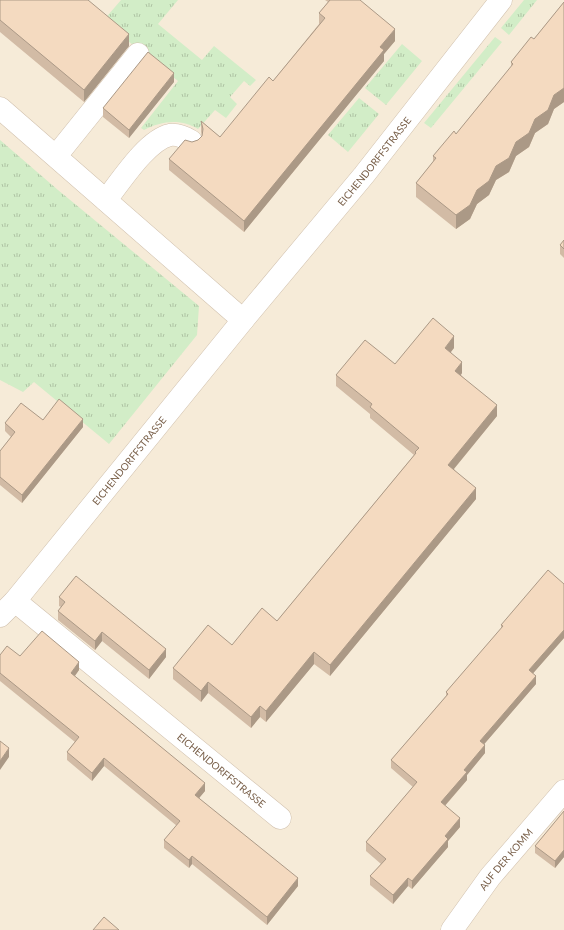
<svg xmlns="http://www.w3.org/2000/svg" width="564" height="930" viewBox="0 0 564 930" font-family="Lato,sans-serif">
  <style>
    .residential { fill: #f6ebd8 }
    .grass { fill: url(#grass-tufts) }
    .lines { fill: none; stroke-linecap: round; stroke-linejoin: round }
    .minor-casing { stroke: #d1c1ae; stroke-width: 23 }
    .minor { stroke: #fff; stroke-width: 22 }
    .wall { fill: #d2bba5 }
    .shaded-wall { fill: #ab9986 }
    .building { fill: #f4dac0; stroke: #ab9986 }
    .labels { text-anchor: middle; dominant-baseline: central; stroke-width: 3; stroke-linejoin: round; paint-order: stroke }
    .street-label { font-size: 10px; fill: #7a614b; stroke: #fffbf1 }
  </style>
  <defs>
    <pattern id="grass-tufts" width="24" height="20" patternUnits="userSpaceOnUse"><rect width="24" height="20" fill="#d2edc7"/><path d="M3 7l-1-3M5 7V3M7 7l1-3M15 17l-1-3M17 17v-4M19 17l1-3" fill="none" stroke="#afc3a4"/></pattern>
  </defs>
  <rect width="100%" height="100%" fill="#fdf8ea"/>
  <!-- residential -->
  <path class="residential" d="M0 0H564V930H0Z"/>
  <!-- grass -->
  <path class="grass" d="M121 0H178L158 24 202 60 214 46 256 80 250 86 244 81 230 97 237 104 226 118 215 110 198 129C181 118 161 121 144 130L141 128 178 81 103 21Z
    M524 0H537L509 35 501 28Z
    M495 37 502 42 431 128 424 123Z
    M402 44 422 61 386 105 365 88Z
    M359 98 379 114 348 152 328 135Z
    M0 140 58 190 199 306 197 335 109 444 34 382 23 392 0 380Z"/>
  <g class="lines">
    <defs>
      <g id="minor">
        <path d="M0 108 243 320"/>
        <path d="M56 156 138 54"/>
        <path d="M106 200C121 181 147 140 170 135 177 134 186 138 191 141"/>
        <path id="s1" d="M15 601 280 818"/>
        <path id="s2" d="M0 616 15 601 243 320 364 175 501 0"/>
        <path id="s3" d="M452 930 490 877 564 791"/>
      </g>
    </defs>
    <!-- minor casing -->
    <use href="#minor" class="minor-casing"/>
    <!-- minor -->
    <use href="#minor" class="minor"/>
  </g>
  <!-- wall -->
  <path class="wall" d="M0 0 129 46 84 102 0 32Z
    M325 0H360L395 41 384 54V61L244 232 169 170V159L192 142 198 140 202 136 201 132V121L220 137 273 81 319 24V13L328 2Z
    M564 2V102L554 109 548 124 535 133 529 147 516 156 509 172 496 180 489 195 477 204 470 219 456 229 416 197V183L433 162V156L456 134 511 67V62L534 39Z
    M174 82 129 138 103 117V108Z
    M564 240V258L560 254V245Z
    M454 348 451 352 462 373 461 375 497 416 454 469 476 499 330 676 314 664 266 722 260 717 251 728 208 693 201 702 173 679V668L232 645 277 621 414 455 370 418V414L336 386V375L395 364Z
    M43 420 83 427 22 503 0 485V451L11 437 5 431V423Z
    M564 584V638L533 673 536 684 484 744 485 753 467 775V780L445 806 460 827 448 841V847L412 889 408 886 393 904 370 885V876L381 864 366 851V842L413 787 391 768V760L446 696V692L501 629V625Z
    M59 597 166 657 149 679 102 641 95 650 58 620V611L61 607 59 606Z
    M0 655 20 656 79 670 75 676 205 791 199 798 298 886 267 925 192 864 189 868 164 848V840L177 826 104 766 92 781 67 760V752L75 742 0 681Z
    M564 811V857L555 868 535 853V846Z"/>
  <!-- shaded-wall -->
  <path class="shaded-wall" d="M395 29V41L384 54V61L244 232V221L380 47Z
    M129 34V46L84 102V90Z
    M174 73V82L129 138V130Z
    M564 88V102L554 109 548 124 535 133 529 147 516 156 509 172 496 180 489 195 477 204 470 219 456 229V215L554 95Z
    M454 336V348L445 359V348Z
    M462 362V373L455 382V371Z
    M497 405V416L448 476V465Z
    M83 419V427L22 503V495Z
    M476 488V499L330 676V665Z
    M564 630V638L529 678V670Z
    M102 632V641L95 650V641Z
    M166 649V657L149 679V670Z
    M314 652V664L266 722V711Z
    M79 662V670L71 681V673Z
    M536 676V684L480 749V741Z
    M208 682V693L201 702V691Z
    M260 706V717L251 728V717Z
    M485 745V753L467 775V780L441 810V802L464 770Z
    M9 748V757L0 770V761Z
    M104 758V766L92 781V773Z
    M205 783V791L195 803V795Z
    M460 818V827L448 841V847L412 889V881L445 836Z
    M564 850V857L555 868V861Z
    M192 856V864L189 868V860Z
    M298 878V886L267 925V917Z
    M408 878V886L393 904V895Z"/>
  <!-- building -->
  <path class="building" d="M0 0H88L129 34 84 90 0 20Z
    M330 0H360L395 29 380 47 384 50 244 221 169 159 185 140 192 142 198 140 202 136 203 129 201 121 220 137 269 77 273 81 325 18 319 13Z
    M564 2V88L554 95 548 110 535 119 529 133 516 142 509 158 496 166 489 181 477 190 470 205 456 215 416 183 436 158 433 156 454 131 456 134 513 64 511 62 531 37 534 39Z
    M148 52 174 73 129 130 103 108Z
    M564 240V249L560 245Z
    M433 318 454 336 445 348 462 362 455 371 497 405 448 465 476 488 330 665 314 652 266 711 260 706 251 717 208 682 201 691 173 668 208 625 232 645 262 608 277 621 416 453 415 452 419 448 370 407 372 404 336 375 365 340 395 364Z
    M59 399 83 419 22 495 0 477V451L15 432 5 423 21 403 43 420Z
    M548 570 564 584V630L529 670 536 676 480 741 485 745 464 770 467 772 441 802 460 818 445 836 448 839 412 881 408 878 393 895 370 876 386 859 366 842 417 782 391 760 448 694 446 692 503 626 501 625Z
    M76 576 166 649 149 670 102 632 95 641 58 611 65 602 59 597Z
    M42 631 79 662 71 673 205 783 195 795 298 878 267 917 192 856 189 860 164 840 180 821 104 758 92 773 67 752 79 737 0 673V655L7 646 20 656Z
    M0 741 9 748 0 761Z
    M564 811V850L555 861 535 846Z
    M104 917 119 930H93Z"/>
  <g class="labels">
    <!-- street labels -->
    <g class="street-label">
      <text stroke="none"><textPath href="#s2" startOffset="589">EICHENDORFFSTRASSE</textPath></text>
      <text stroke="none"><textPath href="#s2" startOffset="202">EICHENDORFFSTRASSE</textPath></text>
      <text stroke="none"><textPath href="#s1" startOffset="267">EICHENDORFFSTRASSE</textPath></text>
      <text stroke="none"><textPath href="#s3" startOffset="89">AUF DER KOMM</textPath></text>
    </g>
  </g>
</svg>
